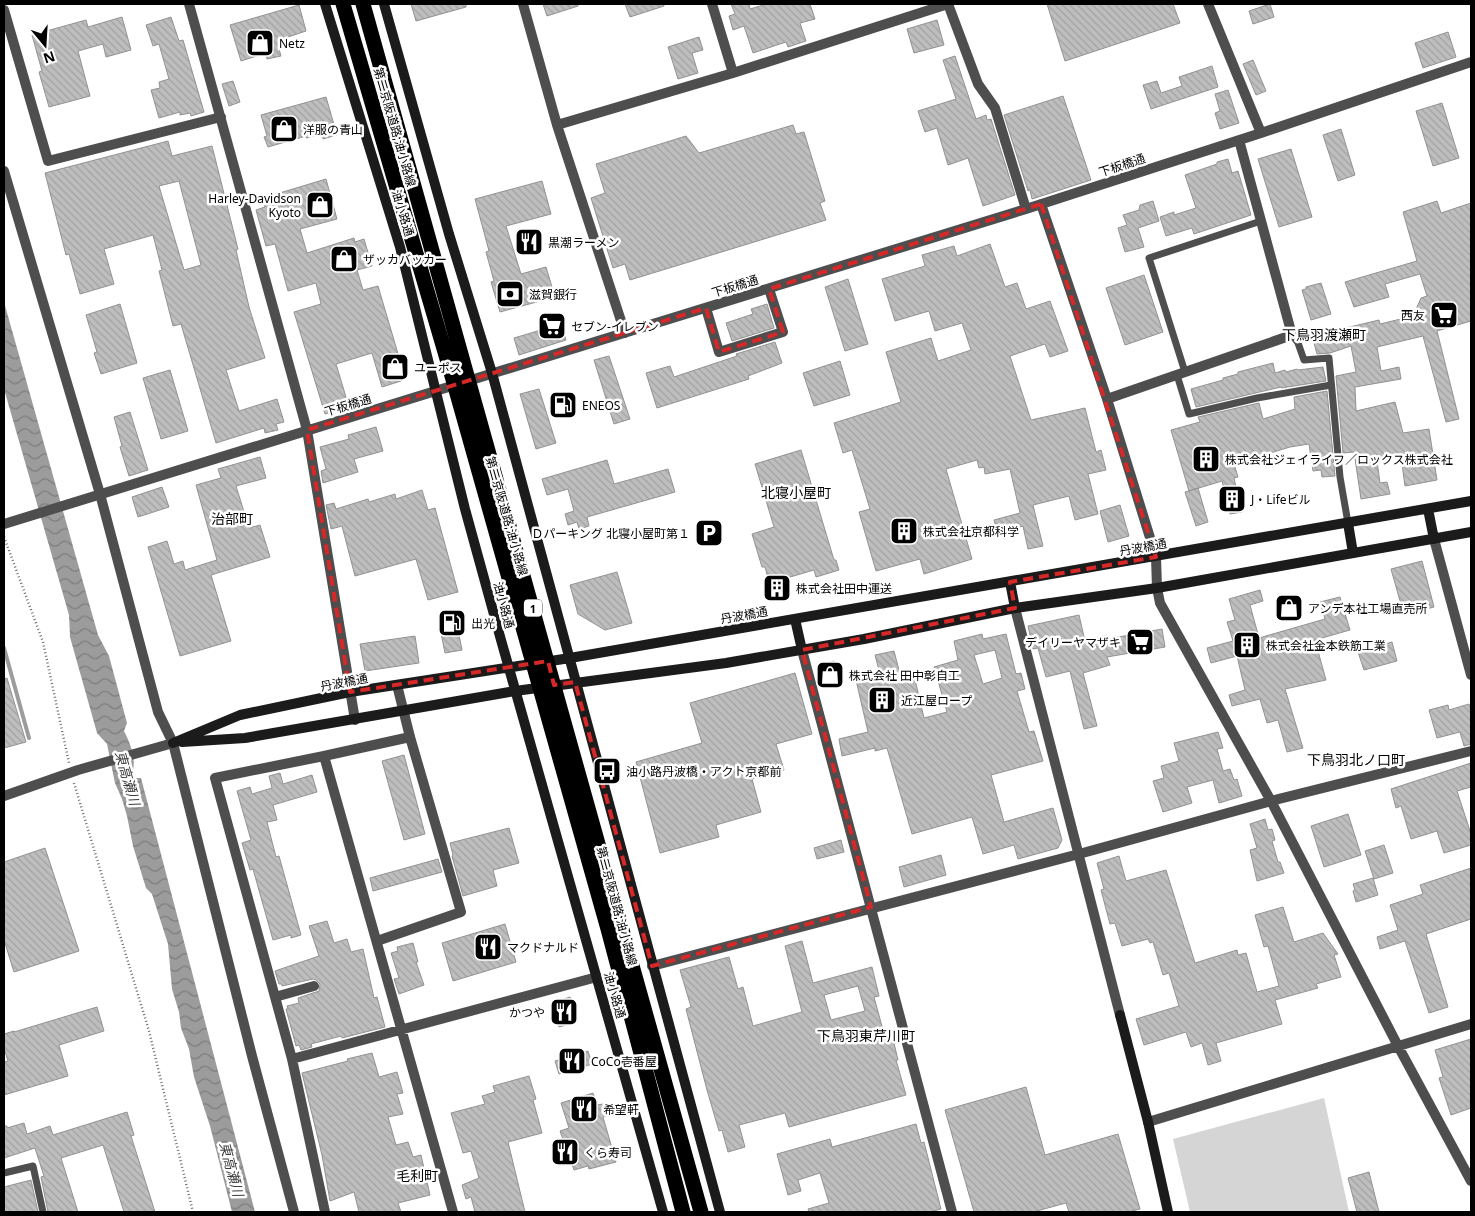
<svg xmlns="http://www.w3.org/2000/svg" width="1475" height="1216" viewBox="0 0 1475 1216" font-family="'Noto Sans','Noto Sans JP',sans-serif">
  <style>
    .park { fill: #d5d5d5 }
    .water { fill: url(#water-waves) }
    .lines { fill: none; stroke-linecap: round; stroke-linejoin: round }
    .stream { stroke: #9c9c9c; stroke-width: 4 }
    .building { fill: url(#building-back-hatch); stroke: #929292; fill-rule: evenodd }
    .path { stroke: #707070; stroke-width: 2.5; stroke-dasharray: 1 2.5; stroke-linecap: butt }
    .lane { stroke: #4e4e4e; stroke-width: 7 }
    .street { stroke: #4e4e4e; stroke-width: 10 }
    .secondary { stroke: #1b1b1b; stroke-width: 10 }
    .highway { stroke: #000; stroke-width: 15 }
    .marked { fill: none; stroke: #d62828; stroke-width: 4; stroke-dasharray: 10 6; stroke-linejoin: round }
    .labels { text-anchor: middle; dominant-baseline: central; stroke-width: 5; stroke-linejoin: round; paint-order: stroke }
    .shield { fill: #fff; stroke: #4c4c4c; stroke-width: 1 }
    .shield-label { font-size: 11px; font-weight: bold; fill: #000 }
    .poi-label { font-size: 12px; fill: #000; stroke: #fff; text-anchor: start }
    .street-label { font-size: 12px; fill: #000; stroke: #fff }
    .neighbourhood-label { font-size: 14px; fill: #000; stroke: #fff }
    .water-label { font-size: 14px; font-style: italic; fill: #3d3d3d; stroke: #fff }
  </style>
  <defs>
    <pattern id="water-waves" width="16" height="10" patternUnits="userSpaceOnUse" patternTransform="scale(1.25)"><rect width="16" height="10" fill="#9c9c9c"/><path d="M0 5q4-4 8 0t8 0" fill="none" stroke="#7d7d7d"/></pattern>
    <pattern id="building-back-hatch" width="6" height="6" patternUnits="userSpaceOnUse" patternTransform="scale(1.25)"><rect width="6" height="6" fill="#bebebe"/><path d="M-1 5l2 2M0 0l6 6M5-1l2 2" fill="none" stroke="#a2a2a2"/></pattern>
  </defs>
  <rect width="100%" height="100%" fill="#fff"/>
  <!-- park -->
  <path class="park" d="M1324 1098 1349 1212H1190L1173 1139Z"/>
  <!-- water -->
  <path class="water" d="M4 302 98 635 109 656 127 723 124 731C130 743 136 757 133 770L131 772 134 778H141L255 1212H232L210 1126 194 1077 189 1049 181 1028 179 1012 172 989 168 944 152 894 146 888 133 846 127 816 122 799 115 783 107 744 97 733 70 637 69 615 4 389Z"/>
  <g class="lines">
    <!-- stream -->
    <path class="stream" d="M4 648 29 738"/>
  </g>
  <!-- building -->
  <path class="building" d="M411 4H466V7L416 21Z
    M543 4H578V6L547 16Z
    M625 4H664V6L630 17Z
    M731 4H749L750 9 767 4H810L815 19 800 23 806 41 788 47 786 42 753 53 744 26 733 30 729 16 735 14Z
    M1047 4H1173L1180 23 1065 61Z
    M1270 4 1274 17 1253 24 1249 11Z
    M299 5 306 31 288 37 290 46 279 49 281 56 267 59 266 53 241 61 230 25Z
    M122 17 131 50 106 57 103 44 78 51 90 96 49 107 39 72 42 71 32 35 86 20 88 27Z
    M171 17 179 41 183 40 204 112 191 116 190 113 180 115V112L159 118 151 90 160 88 159 82 169 79 159 44 153 46 146 25Z
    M937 20 944 45 914 53 907 29Z
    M1448 32 1456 57 1423 68 1415 43Z
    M699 37 703 50 692 53 698 73 678 79 668 47Z
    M955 56 976 119 986 115 987 120 991 119 1015 195 983 206 968 158 948 165 937 128 925 132 918 111 956 99 943 60Z
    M1253 60 1266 91 1256 95 1243 64Z
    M1212 66 1218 87 1151 109 1143 85 1157 81 1161 93 1182 86 1179 77Z
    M233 81 240 102 229 106 222 84Z
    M1228 90 1239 123 1220 129 1215 113 1220 111 1215 94Z
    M1063 96 1091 180 1032 199 1030 190 1028 191 1004 115Z
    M326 97 337 135 323 139 322 134 306 138V136L268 147 264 137 267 136 261 115Z
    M1442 103 1459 158 1433 166 1416 111Z
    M793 125 796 134 804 132 825 201 820 203 826 220 630 280 625 264 613 268 591 198 605 193 596 164 686 136 699 153Z
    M1341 129 1355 175 1338 181 1323 135Z
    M168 141 172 156 212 146 238 249 236 250 249 307 265 358 226 370 239 411 277 399 284 422 276 424 278 430 265 433 264 428 216 443 181 324 173 326 159 271 162 270 153 235 104 249 114 284 80 294 69 254 66 255 45 173ZM179 181 201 265 184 270 159 186Z
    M1291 149 1312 217 1279 227 1258 159Z
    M1228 159 1232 173 1238 171 1251 215 1194 234 1192 228 1166 236 1160 217 1174 212V215L1196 208 1185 175 1217 164V162Z
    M326 179 337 219 300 229 307 253 354 238 355 242 364 239 372 266 357 270 363 290 378 286 404 374 401 381 382 387 372 353 336 364 349 407 325 414 294 312 321 304 316 283 288 291 275 244 266 246 256 210 265 207 263 198Z
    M542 181 551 214 506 226 521 274 546 267 555 297 500 312 491 282 494 281 486 252 489 251 475 199Z
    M1153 201 1159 221 1138 228 1144 247 1125 252 1118 228 1127 225 1123 215 1139 210 1140 205Z
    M1437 201 1441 213 1471 203V321L1437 331 1459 419 1446 422 1423 336 1377 347 1381 371 1399 367 1401 379 1355 387 1356 411 1395 402 1403 433 1429 429 1437 480 1405 486 1401 457 1377 461 1380 483 1387 482 1390 494 1361 499 1354 452 1343 453 1336 376 1356 372 1351 346 1330 353 1317 354 1312 336 1379 320 1380 324 1413 316 1421 298 1427 296 1420 274 1385 284 1389 297 1354 307 1345 282 1417 261 1403 212Z
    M990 244 1005 287 1017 283 1026 309 1050 301 1068 351 1050 357 1045 344 1010 356 1031 420 1085 408 1096 452 1101 450 1106 470 1088 474 1098 514 1075 520 1069 496 1033 505 1043 546 1028 549 1023 526 998 534 994 520 1020 513 1010 469 985 474 984 467 979 468 977 460 946 469 972 559 924 574 920 559 876 571 859 512 870 509 852 450 843 453 834 423 901 402 886 352 931 338 938 361 971 350 962 323 935 331 929 311 895 321 882 279 925 266 922 255 954 246 957 256Z
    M1144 275 1163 332 1125 345 1106 288Z
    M848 279 868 344 845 351 825 287Z
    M1321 283 1331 314 1311 320 1302 290 1306 289V287Z
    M120 304 137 363 101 374 94 353 97 352 86 315Z
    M767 304 774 328 732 341 726 323 753 314 751 309Z
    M558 325 560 329 562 328 566 340 519 355 514 338Z
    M775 342 782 363 748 376 749 379 657 408 646 373 670 366 674 377 737 356 736 354Z
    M609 356 630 419 614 424 594 360Z
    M840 361 850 395 814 406 803 373Z
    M1273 363 1275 373 1285 370 1286 372 1297 369 1298 370 1323 367 1326 381 1281 388V387L1196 407 1191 389 1223 380V378L1238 374V372Z
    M170 370 188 431 161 439 143 378Z
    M539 389 556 443 536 449 520 394Z
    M1327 391 1335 476 1322 477 1321 470 1313 471 1309 444 1290 447 1234 464 1238 477 1234 478 1242 512 1230 514 1222 481 1189 491 1171 430 1200 422 1198 417 1259 403 1263 419 1295 409 1294 397Z
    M130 412 148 470 129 476 120 447 122 446 114 417Z
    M376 427 383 451 354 459 358 472 323 483 321 471 326 469 320 447 349 439 348 435Z
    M801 450 834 560H836L839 570 816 577 814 570 780 580 785 596 774 599 765 567H762L752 534 774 527 755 464Z
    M260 457 266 478 236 486 249 528 260 525 270 557 211 575 231 641 180 656 148 547 167 541 174 564 183 561 185 570 217 560 196 485 221 478 218 469Z
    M607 460 614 484 668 469 675 492 587 517 589 526 579 529 577 522 568 525 565 514 574 511 568 489 547 495 542 479Z
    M162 487 169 507 138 517 132 497Z
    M1198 488 1208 522 1196 526 1185 492Z
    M422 490 428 510 435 508 458 592 428 600 416 559 355 576 342 526 331 529 326 505 334 503 336 509 368 499 369 502 395 494 396 499Z
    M1120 505 1129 536 1108 542 1100 511Z
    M1422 561 1434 607 1404 615 1391 569Z
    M617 572 632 623 605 630 578 614 570 585Z
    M1260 590 1263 601 1250 605 1259 638 1325 619 1320 602 1340 597 1350 630 1315 640 1326 680 1285 689 1303 748 1287 752 1278 720 1267 723 1260 699 1232 706 1229 695 1245 690 1237 656 1211 663 1207 648 1233 641 1227 622 1235 620 1229 599Z
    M1079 615 1085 641 1107 635 1108 639 1162 629 1165 647 1107 657 1110 665 1083 673 1097 726 1084 729 1070 671 1046 677 1038 648 1033 649 1028 626Z
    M456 620 462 650 445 653 439 623Z
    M982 634 983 639 1006 634 1016 674 1021 673 1025 689 1017 691 1029 732 1034 731 1043 761 991 775 1004 822 1053 808 1062 840 1058 848 1018 859 1014 845 983 854 972 817 912 834 887 748 875 751V748L842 756 839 739 868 732 856 680 880 674 875 655 894 651 900 674 913 671 924 718 947 712 934 667 958 660 954 641ZM995 650 1002 678 983 684 974 655Z
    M415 636 419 663 365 671 360 644Z
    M1392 642 1397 661 1364 670 1358 652Z
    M834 661 840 685 825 688 820 665Z
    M795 673 812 734 776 744 784 770 752 779 761 812 716 825 719 837 660 853 636 762 702 743 690 703Z
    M7 678 26 742 4 748V679Z
    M1469 704 1471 712V744L1464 746 1460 732 1437 738 1429 710 1448 705 1449 710Z
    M1218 732 1223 748 1217 749 1223 771 1230 769 1234 780 1237 779 1242 796 1219 803 1213 780 1187 787 1192 803 1163 812 1153 781 1164 778 1161 766 1179 761 1174 743Z
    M404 755 425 834 404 840 382 761Z
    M1471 763V787L1457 791 1471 834V845L1444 853 1437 831 1411 839 1401 806 1396 808 1391 789Z
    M280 773 283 784 312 775 317 792 273 805 277 820 267 822 276 857 279 856 301 935 291 938V935L273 940 253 869 250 870 242 843 251 840 237 791 250 787 252 794 272 788 269 776Z
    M1348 814 1361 855 1324 867 1311 826Z
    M1265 819 1268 830 1272 829 1275 840 1272 841 1278 862H1280L1284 873 1257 881 1250 850 1257 848 1250 824Z
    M509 828 519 863 493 870 497 886 463 896 452 856 453 855 450 843Z
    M841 840 844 852 817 859 814 848Z
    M1384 845 1393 873 1374 879 1365 851Z
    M45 848 79 951 14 972 4 940V862Z
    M941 855 946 875 904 887 899 867Z
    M1119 856 1126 881 1166 870 1195 963 1237 950 1238 955 1246 953 1257 992 1279 986 1268 946 1264 947 1255 915 1283 907 1294 942 1323 933 1338 954 1334 955 1341 977 1316 984 1318 988 1275 1000 1282 1024 1216 1043 1221 1061 1208 1065 1202 1043 1191 1047 1186 1032 1144 1045 1136 1019 1179 1006 1169 973 1163 975 1153 942 1150 943 1148 939 1122 946 1115 923 1110 924 1101 890 1104 889 1097 863Z
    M438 859 442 872 373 891 370 878Z
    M1471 868V919L1426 934 1448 1007 1429 1013 1405 941 1380 949 1377 937 1398 930 1390 905 1423 894 1420 885Z
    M1373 878 1378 895 1356 902 1353 891 1355 890 1353 884Z
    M327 921 334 943 347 939 351 952 363 949 374 998 377 997 385 1027 342 1038 341 1036 311 1044 312 1047 301 1050 299 1045 296 1046 286 1009H288L287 1006 299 1003 298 998 319 991 320 984 316 980 313 979 282 986V984H279L275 971 319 956 309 926Z
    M505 924 516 962 453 981 442 943Z
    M802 941 813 983 872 967 879 996 874 997 886 1041 893 1039 898 1060H896L906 1095 789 1127 785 1113 739 1125 745 1147 728 1152 722 1130 719 1131 707 1090 686 1009 691 1007 680 970 729 957 738 989 743 987 753 1026 802 1012 785 946ZM858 986 865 1011 831 1020 824 995Z
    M413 943 418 962H416L424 985 399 994 394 979 399 978 391 953 398 951 397 947Z
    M570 997 577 1022 559 1027 552 1003Z
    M97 1007 104 1031 59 1045 68 1076 4 1095V1062L8 1061 4 1048V1034L14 1031V1032Z
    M1471 1039V1108L1451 1115 1439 1078 1443 1077 1435 1050Z
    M588 1051 592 1064 559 1074 555 1061Z
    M372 1053 379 1077 397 1072 403 1093 397 1094 403 1114 388 1117 396 1145 408 1142 413 1157 421 1155 430 1195 398 1203 401 1212H359L354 1192 330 1201 322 1155 302 1073 348 1061 347 1059Z
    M529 1076 536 1099 533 1100 542 1133 508 1142 525 1212H475L471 1197 466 1199 462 1185 479 1178 471 1151 463 1153 451 1113 485 1104 482 1096 495 1092 493 1086Z
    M1026 1087 1045 1155 1118 1134 1140 1209 1128 1212H1069L1066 1203 1033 1212H974L945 1110Z
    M593 1093 597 1105 603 1104 607 1116 603 1117 616 1162 589 1169 588 1166 574 1170 560 1131 569 1128 561 1103Z
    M127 1112 134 1135 131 1136 155 1212H124L103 1145 61 1158 78 1212H48L41 1177 44 1176 35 1148 4 1158V1126H7V1128L24 1123 27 1134 50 1126 53 1135Z
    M916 1124 921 1143 924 1142 941 1209 930 1212H809L808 1209 829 1203 820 1173 798 1180 801 1191 788 1195 777 1154 830 1139 832 1147Z
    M1369 1172 1379 1212H1357L1348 1178Z
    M31 1180 38 1212H4V1187Z"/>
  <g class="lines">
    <!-- path -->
    <path class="path" d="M4 537 43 642 69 763
      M74 783 149 1031 193 1212"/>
    <!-- lane -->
    <path class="lane" d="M1292 335 1298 343 1304 360 1329 358 1340 477 1348 523
      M1185 372 1149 258 1261 221
      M1177 375 1189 414 1257 398 1331 385
      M4 1173 33 1166 43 1212"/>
    <!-- street -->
    <path class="street" d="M189 4 307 430 355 720
      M523 4 557 125 625 333
      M712 4 733 73
      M948 4 978 84 995 108 1026 209
      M1208 4 1261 133
      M4 10 48 161 221 117
      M557 125 733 73 948 4
      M4 171 100 494 158 712 173 743 252 1056 294 1212
      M1041 204 1107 399 1156 557 1157 588 1160 603 1271 801 1398 1046 1471 1181
      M706 308 719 352 783 332 769 289
      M1107 399 1292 335 1239 140
      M4 524 1026 209 1261 133 1471 62
      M1434 539 1471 675
      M1015 608 1120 1015
      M802 650 952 1212
      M410 737 324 756 453 1212
      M324 756 215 778 292 1059 325 1212
      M4 796 78 770 173 743
      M377 941 461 912 410 737 397 685
      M652 966 1079 854 1271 801 1471 751
      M275 997 314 986
      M292 1059 597 977
      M1148 1122 1471 1024"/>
    <!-- secondary -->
    <path class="secondary" d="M325 4 400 247 465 509 501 640 663 1212
      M384 4 449 234 492 373 720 1212
      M1428 509 1434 539
      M1348 523 1353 553
      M1010 582 1015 608
      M795 619 802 650
      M182 742 245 738 515 691 726 663 864 639 1015 608 1157 588 1471 532
      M173 743 240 715 350 692 570 658 1471 501
      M1120 1015 1148 1122 1168 1212"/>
    <!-- highway -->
    <path class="highway" d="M343 4 454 383 608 929 683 1212
      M363 4 701 1212"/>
  </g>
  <!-- marked area -->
  <path class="marked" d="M1041 204 1156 557 1010 582 1015 608 802 650 871 907 652 966 575 682 554 685 548 661 350 692 307 430 706 308 719 352 783 332 769 289Z"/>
  <!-- icons -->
  <defs>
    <symbol id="shop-square" viewBox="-11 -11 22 22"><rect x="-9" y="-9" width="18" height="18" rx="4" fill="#000" stroke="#fff"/><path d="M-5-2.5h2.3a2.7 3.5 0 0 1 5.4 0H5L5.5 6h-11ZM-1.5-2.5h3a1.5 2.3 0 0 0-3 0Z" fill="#fff"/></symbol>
    <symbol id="restaurant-square" viewBox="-11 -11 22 22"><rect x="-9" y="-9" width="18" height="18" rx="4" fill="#000" stroke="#fff"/><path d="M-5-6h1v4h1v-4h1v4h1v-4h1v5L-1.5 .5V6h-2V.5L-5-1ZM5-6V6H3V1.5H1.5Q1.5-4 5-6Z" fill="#fff"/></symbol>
    <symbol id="bank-square" viewBox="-11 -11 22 22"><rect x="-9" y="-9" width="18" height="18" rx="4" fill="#000" stroke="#fff"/><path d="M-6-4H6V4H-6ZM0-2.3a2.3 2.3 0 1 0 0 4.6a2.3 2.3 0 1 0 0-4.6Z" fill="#fff"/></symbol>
    <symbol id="supermarket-square" viewBox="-11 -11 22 22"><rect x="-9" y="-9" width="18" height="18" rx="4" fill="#000" stroke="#fff"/><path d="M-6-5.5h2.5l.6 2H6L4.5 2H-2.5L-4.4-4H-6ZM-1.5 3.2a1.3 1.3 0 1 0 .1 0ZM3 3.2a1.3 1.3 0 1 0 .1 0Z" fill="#fff"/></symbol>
    <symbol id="fuel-square" viewBox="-11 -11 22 22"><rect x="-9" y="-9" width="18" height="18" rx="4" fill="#000" stroke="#fff"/><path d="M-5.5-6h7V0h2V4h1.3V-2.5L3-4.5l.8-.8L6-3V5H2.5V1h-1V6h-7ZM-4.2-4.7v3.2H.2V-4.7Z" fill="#fff"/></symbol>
    <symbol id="building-square" viewBox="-11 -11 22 22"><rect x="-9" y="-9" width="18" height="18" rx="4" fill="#000" stroke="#fff"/><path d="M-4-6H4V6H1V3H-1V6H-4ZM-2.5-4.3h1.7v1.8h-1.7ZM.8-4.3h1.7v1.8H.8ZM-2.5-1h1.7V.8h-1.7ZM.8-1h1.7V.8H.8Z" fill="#fff"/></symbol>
    <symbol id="parking-square" viewBox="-11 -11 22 22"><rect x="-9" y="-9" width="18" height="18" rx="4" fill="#000" stroke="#fff"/><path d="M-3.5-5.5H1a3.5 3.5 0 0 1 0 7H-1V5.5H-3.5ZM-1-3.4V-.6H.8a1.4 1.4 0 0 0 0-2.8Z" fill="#fff"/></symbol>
    <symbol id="bus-square" viewBox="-11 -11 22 22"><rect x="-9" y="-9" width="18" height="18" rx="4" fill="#000" stroke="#fff"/><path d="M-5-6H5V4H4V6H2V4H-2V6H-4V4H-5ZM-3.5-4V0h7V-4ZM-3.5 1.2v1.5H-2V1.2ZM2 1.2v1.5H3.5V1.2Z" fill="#fff"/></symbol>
  </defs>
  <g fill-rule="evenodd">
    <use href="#shop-square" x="244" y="27" width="32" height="32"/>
    <use href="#shop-square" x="268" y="113" width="32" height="32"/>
    <use href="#shop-square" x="304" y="189" width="32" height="32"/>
    <use href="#restaurant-square" x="513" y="226" width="32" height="32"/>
    <use href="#shop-square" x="328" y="243" width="32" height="32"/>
    <use href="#bank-square" x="494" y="278" width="32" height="32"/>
    <use href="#supermarket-square" x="1428" y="299" width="32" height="32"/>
    <use href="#supermarket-square" x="536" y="310" width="32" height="32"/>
    <use href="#shop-square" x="379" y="351" width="32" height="32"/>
    <use href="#fuel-square" x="547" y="389" width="32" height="32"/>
    <use href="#building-square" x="1190" y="443" width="32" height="32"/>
    <use href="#building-square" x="1216" y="483" width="32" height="32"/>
    <use href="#building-square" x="888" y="515" width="32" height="32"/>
    <use href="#parking-square" x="693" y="517" width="32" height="32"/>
    <use href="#building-square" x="761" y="572" width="32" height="32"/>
    <use href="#shop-square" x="1273" y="592" width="32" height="32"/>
    <use href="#fuel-square" x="436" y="607" width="32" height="32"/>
    <use href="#supermarket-square" x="1124" y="626" width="32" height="32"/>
    <use href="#building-square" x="1231" y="629" width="32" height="32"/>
    <use href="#shop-square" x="814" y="659" width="32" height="32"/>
    <use href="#building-square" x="866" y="684" width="32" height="32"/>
    <use href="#bus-square" x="591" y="755" width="32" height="32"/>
    <use href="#restaurant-square" x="472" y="931" width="32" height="32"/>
    <use href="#restaurant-square" x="548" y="996" width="32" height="32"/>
    <use href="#restaurant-square" x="556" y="1045" width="32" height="32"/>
    <use href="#restaurant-square" x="568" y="1093" width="32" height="32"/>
    <use href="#restaurant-square" x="549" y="1136" width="32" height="32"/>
  </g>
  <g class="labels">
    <!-- shield labels -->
    <rect class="shield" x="524" y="599.5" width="18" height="17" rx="4"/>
    <g class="shield-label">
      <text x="533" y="608">1</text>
    </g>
    <!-- poi labels -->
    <g class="poi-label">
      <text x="279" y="43">Netz</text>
      <text x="303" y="129">洋服の青山</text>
      <text x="301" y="198" text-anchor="end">Harley-Davidson<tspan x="301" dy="14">Kyoto</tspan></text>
      <text x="548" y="242">黒潮ラーメン</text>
      <text x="363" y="259">ザッカバッカー</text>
      <text x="529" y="294">滋賀銀行</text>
      <text x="1425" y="315" text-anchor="end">西友</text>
      <text x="571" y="326">セブン-イレブン</text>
      <text x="414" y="367">ユーポス</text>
      <text x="582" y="405">ENEOS</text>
      <text x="1225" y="459">株式会社ジェイライフ／ロックス株式会社</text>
      <text x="1251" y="499">J・Lifeビル</text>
      <text x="923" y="531">株式会社京都科学</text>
      <text x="690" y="533" text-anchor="end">Ｄパーキング 北寝小屋町第１</text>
      <text x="796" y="588">株式会社田中運送</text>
      <text x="1308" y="608">アンデ本社工場直売所</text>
      <text x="471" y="623">出光</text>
      <text x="1121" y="642" text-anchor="end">デイリーヤマザキ</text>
      <text x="1266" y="645">株式会社金本鉄筋工業</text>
      <text x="849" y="675">株式会社 田中彰自工</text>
      <text x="901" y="700">近江屋ロープ</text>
      <text x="626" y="771">油小路丹波橋・アクト京都前</text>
      <text x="507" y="947">マクドナルド</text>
      <text x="545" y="1012" text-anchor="end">かつや</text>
      <text x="591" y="1061">CoCo壱番屋</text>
      <text x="603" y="1109">希望軒</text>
      <text x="584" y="1152">くら寿司</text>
    </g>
    <!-- street labels -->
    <g class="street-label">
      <text transform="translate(395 127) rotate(74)">第二京阪道路;油小路線</text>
      <text transform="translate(1122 165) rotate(-18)">下板橋通</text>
      <text transform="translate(403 213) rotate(73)">油小路通</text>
      <text transform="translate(735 286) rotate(-17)">下板橋通</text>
      <text transform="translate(348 405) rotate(-17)">下板橋通</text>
      <text transform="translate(507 516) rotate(74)">第二京阪道路;油小路線</text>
      <text transform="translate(1143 547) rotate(-10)">丹波橋通</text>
      <text transform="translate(504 605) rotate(75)">油小路通</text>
      <text transform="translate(744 615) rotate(-10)">丹波橋通</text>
      <text transform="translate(344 682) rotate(-11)">丹波橋通</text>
      <text transform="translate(617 906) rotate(75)">第二京阪道路;油小路線</text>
      <text transform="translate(615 995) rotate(74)">油小路通</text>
    </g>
    <!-- neighbourhood labels -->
    <g class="neighbourhood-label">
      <text x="1324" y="334">下鳥羽渡瀬町</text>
      <text x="796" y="492">北寝小屋町</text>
      <text x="232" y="518">治部町</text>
      <text x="1356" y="759">下鳥羽北ノ口町</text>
      <text x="866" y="1035">下鳥羽東芹川町</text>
      <text x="417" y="1175">毛利町</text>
    </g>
    <!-- water labels -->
    <g class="water-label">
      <text transform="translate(128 778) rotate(74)">東高瀬川</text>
      <text transform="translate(232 1169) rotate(75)">東高瀬川</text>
    </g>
  </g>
  <!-- border -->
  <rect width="1475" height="1216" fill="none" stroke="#000000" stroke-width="10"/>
  <!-- north arrow -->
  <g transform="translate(45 45) rotate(162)" stroke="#ffffff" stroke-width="4" paint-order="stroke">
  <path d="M0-4L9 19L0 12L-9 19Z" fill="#000000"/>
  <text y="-8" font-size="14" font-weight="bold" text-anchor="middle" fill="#000000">N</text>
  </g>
</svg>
